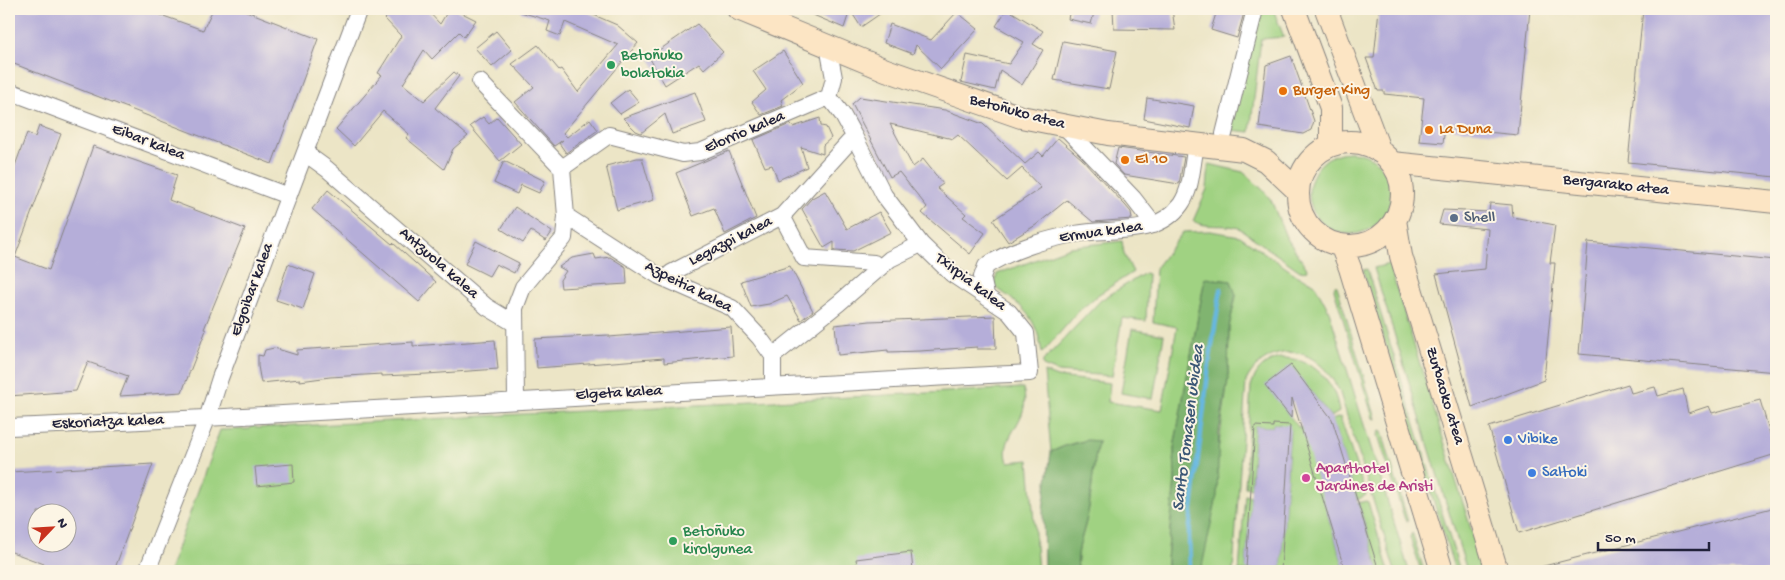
<svg xmlns="http://www.w3.org/2000/svg" width="1785" height="580" viewBox="0 0 1785 580" font-family="'Gochi Hand',sans-serif">
  <style>
    .green { fill: #a0d282; stroke: #617a5e }
    .forest { fill: #80b470; stroke: #516b56 }
    .lines { fill: none; stroke-linecap: round; stroke-linejoin: round }
    .stream { stroke: #66b7e1; stroke-width: 4.5 }
    .building { fill: #b5aed9; fill-rule: evenodd }
    .street-casing { stroke: #878480; stroke-width: 18 }
    .secondary-casing { stroke: #878480; stroke-width: 24 }
    .street { stroke: #fff; stroke-width: 16 }
    .secondary { stroke: #fce5c4; stroke-width: 22 }
    .leisure-dot { fill: #2e9e5b; stroke: #fcf5e5; stroke-width: 2 }
    .food-dot { fill: #e8710a; stroke: #fcf5e5; stroke-width: 2 }
    .service-dot { fill: #5c6f8a; stroke: #fcf5e5; stroke-width: 2 }
    .shop-dot { fill: #3f7fe0; stroke: #fcf5e5; stroke-width: 2 }
    .hotel-dot { fill: #d1479c; stroke: #fcf5e5; stroke-width: 2 }
    .labels { text-anchor: middle; dominant-baseline: central; stroke-width: 4; stroke-linejoin: round; paint-order: stroke }
    .leisure-label { font-size: 16px; fill: #27864d; stroke: #fcf5e5; text-anchor: start }
    .food-label { font-size: 16px; fill: #c56008; stroke: #fcf5e5; text-anchor: start }
    .street-label { font-size: 16px; fill: #22223b; stroke: #fcf5e5 }
    .service-label { font-size: 16px; fill: #4e5e75; stroke: #fcf5e5; text-anchor: start }
    .shop-label { font-size: 16px; fill: #366cbe; stroke: #fcf5e5; text-anchor: start }
    .hotel-label { font-size: 16px; fill: #b23c85; stroke: #fcf5e5; text-anchor: start }
    .water-label { font-size: 18px; font-style: italic; fill: #3a5675; stroke: #fcf5e5 }
  </style>
  <rect width="100%" height="100%" fill="#fcf5e5"/>
  <filter id="ink" filterUnits="userSpaceOnUse"><feTurbulence type="fractalNoise" baseFrequency=".02" numOctaves="2"/><feDisplacementMap in="SourceGraphic" scale="10" xChannelSelector="R" yChannelSelector="G"/><feConvolveMatrix kernelMatrix="1 2 1 2 8 2 1 2 1" color-interpolation-filters="sRGB"/></filter>
  <filter id="wash" filterUnits="userSpaceOnUse"><feTurbulence type="fractalNoise" baseFrequency=".0096" numOctaves="4" result="noise"/><feDisplacementMap in="SourceGraphic" scale="20" xChannelSelector="R" yChannelSelector="G"/><feGaussianBlur stdDeviation="1.12" result="paint"/><feColorMatrix in="noise" values="0 0 0 0 0 0 0 0 0 0 0 0 0 0 0 0 0 1.4 0 .05"/><feComposite in="paint" operator="in"/></filter>
  <g filter="url(#wash)">
    <rect width="100%" height="100%" fill="#ece5c6"/>
    <!-- green -->
    <path class="green" d="M1259 9H1273L1284 37 1261 39 1250 132 1230 130Z
      M1309 193a41 41 0 1 1 82 0a41 41 0 1 1-82 0Z
      M1209 164 1243 172 1263 190 1271 200 1286 237 1308 270 1300 271 1239 228C1223 223 1208 229 1193 221L1207 189Z
      M1210 231 1240 236 1298 276 1314 283 1329 311 1409 571H1395L1339 390C1333 380 1327 370 1318 363 1294 342 1259 354 1246 381L1233 571H1201L1228 380 1229 327 1236 296 1231 281 1205 278 1174 448 1175 480 1167 559V571H1078C1075 549 1086 529 1089 507 1093 485 1093 463 1098 441 1081 439 1066 445 1051 452L1044 372 1057 377 1110 383 1108 402 1162 410 1177 327 1153 322 1156 267 1183 232Z
      M1122 241 1124 254 1133 272 1099 294 1079 311 1042 353C1036 315 1024 308 994 286L997 274 1070 247Z
      M1389 264 1484 571H1467L1374 268Z
      M1367 269 1460 571H1455L1363 270Z
      M1145 273 1148 274 1146 321 1122 318 1112 376 1058 372 1043 366V361L1101 300Z
      M1335 285 1337 286 1376 419 1373 418 1334 289Z
      M1132 329 1164 335 1153 399 1121 393Z
      M1280 358C1312 357 1336 381 1339 412L1331 417 1291 366 1266 385 1299 428 1307 427 1328 516 1345 571H1281L1290 429 1280 428V424H1273V427L1255 426 1251 484 1263 489 1245 487 1251 386C1257 369 1263 363 1280 358Z
      M1023 388C1033 421 998 434 1008 462L1029 460 1038 571H169L220 430 250 429 253 425 257 428Z
      M1340 417 1366 495 1357 500 1332 420Z
      M1380 431 1382 432 1408 522 1405 520 1378 435Z
      M1245 495 1251 496 1246 568 1261 571H1239Z
      M1366 501 1368 502 1389 571H1379L1358 503Z
      M1412 533 1413 535 1424 571H1421L1410 537Z"/>
    <!-- forest -->
    <path class="forest" d="M1205 278 1231 281 1236 295 1229 327 1228 380 1219 432 1217 496 1201 571H1167V559L1175 480 1174 448Z
      M1087 440 1098 441C1094 463 1092 485 1089 507 1086 529 1075 549 1078 571H1044L1043 509 1051 452 1065 446Z"/>
    <g class="lines">
      <!-- stream -->
      <path class="stream" d="M1190 571 1189 534 1209 364 1221 289"/>
    </g>
    <g id="blocks">
      <!-- building -->
      <path class="building" d="M9 9H144L203 30 213 9H241L318 39 272 164 9 62Z
        M394 9H426L440 24 449 9H454L476 20 464 37 459 32 432 59 424 50 403 84 424 101 454 72 459 76 435 108 468 136 453 149 444 169 406 138 409 134 383 111 354 146 336 129 382 75 378 73 401 36 385 19Z
        M521 9H580L617 25 638 43 563 133 567 137 590 119 598 130 566 153 559 143 563 140 554 146 515 102 534 87 512 64 538 45 559 70 561 69 578 92 618 45 565 22 560 36 547 31 550 21 521 12Z
        M799 9H887L861 27 850 10 844 28Z
        M1007 9 1043 31 1033 44 1043 50 1022 85 1000 70 995 90 961 82 967 55 1009 64 1024 42 996 26Z
        M1070 9H1095L1091 24 1068 19Z
        M1113 9H1172L1175 30 1114 29Z
        M1228 9H1245L1237 38 1211 30 1217 10 1226 13Z
        M1379 9H1530L1518 135 1445 128 1443 143 1419 141 1424 98 1384 94V91H1378L1366 58H1374Z
        M1643 9H1776V177L1628 162Z
        M957 12 978 29 941 69 916 45 913 54 884 43 890 24 931 40Z
        M697 24 723 52 704 69 699 63 665 85 649 57Z
        M496 31 512 50 492 67 475 48Z
        M1063 41 1117 51 1109 89 1054 80Z
        M783 51 803 83 781 100 783 106 761 115 752 102 766 90 753 71Z
        M1291 56 1314 121 1311 130 1303 134 1259 127 1266 65Z
        M628 89 639 102 620 114 610 103Z
        M695 92 706 122 672 134 665 114 641 133 636 131 623 118Z
        M860 97 945 110 983 124 1025 164 1039 152 1043 156 1058 138 1082 159 1125 205 1131 212 1132 219 1093 222 1067 200 1036 225 1008 242 993 220 1041 188 1022 168 1007 181 958 135 953 139 890 124 913 167 923 159 943 184 937 188 966 214 963 217 985 233 970 254 922 213 927 207 899 172 890 177 852 104Z
        M1147 98 1194 106 1190 128 1144 119Z
        M483 117 489 124 497 117 521 144 500 161 470 126Z
        M820 118 821 126 826 127 831 138 823 145V154L801 147 807 167 778 180 772 165 765 167 753 140 790 124 793 127Z
        M39 126 61 134 15 257 49 270 93 146 177 175 169 200 245 229 204 329 206 330 182 392 120 396 128 376 88 362 76 391 9 396V182L27 133 35 137Z
        M1118 148 1184 157 1179 184 1124 175 1114 164Z
        M729 151 756 218 725 234 714 208 693 216 676 173Z
        M637 158H642L654 200 617 210 606 166Z
        M504 161 545 181 539 193 521 185 517 194 494 183Z
        M328 190 392 244 393 243 436 282 419 302 312 209Z
        M825 191 847 229 879 212 891 232 853 251 834 250V242L824 248 802 209 812 198Z
        M1490 203 1512 205 1513 217 1555 225 1550 263H1555L1544 380 1472 407 1436 274 1485 269 1488 229 1439 224 1443 210 1489 212Z
        M515 207 552 232 546 241 531 231 523 243 501 229Z
        M476 241 519 263 514 273 496 264 489 276 465 264Z
        M1588 242 1776 260V372L1579 354Z
        M594 254 596 259 610 257 626 267 627 284 561 288 560 280 566 271 559 267 572 258Z
        M288 264 315 274 303 309 276 300Z
        M790 266 813 311 801 320 787 296 769 304 751 307 741 281Z
        M995 316 996 349H977V347L920 351 888 352V350L838 355 835 325 870 321Z
        M731 327 733 356 664 363V358L537 368 535 339 609 335V337Z
        M495 340 498 369 427 374 382 376V374L330 377 300 381V379L261 383 258 366V355L263 356 265 350 274 348 297 355V350L340 347 413 342V346Z
        M1291 365 1332 419 1379 571H1345L1292 398 1291 418 1265 385Z
        M1628 384 1631 393 1655 387 1658 396 1683 389 1688 413 1709 406 1712 413 1760 400 1776 454 1519 533 1489 427Z
        M1273 424 1290 425 1281 571H1261L1246 569 1255 426 1273 427Z
        M153 464 114 571H63L9 551V472ZM38 512H68V542H38Z
        M293 464 294 482 257 486 255 467Z
        M1776 507V571H1541L1540 567Z
        M911 552 913 570 858 571 856 559Z"/>
    </g>
  </g>
  <g filter="url(#ink)">
    <use href="#blocks" fill-opacity="0" stroke="#878480" stroke-width="1"/>
    <g class="lines">
      <defs>
        <path id="street" d="M480 82 562 168 566 216 564 238 523 287 515 308 516 400
          M9 91 288 196
          M1064 126 1133 198 1154 225
          M1224 134 1255 9
          M305 153 327 169 487 307 514 323
          M562 168 609 135 683 154 700 152 829 97 834 78 828 46
          M566 216 659 276 732 308 759 337 773 356V386
          M782 216 804 258 874 263
          M671 273 782 216 849 142
          M986 295 982 277 986 266C1011 250 1046 239 1075 234 1111 227 1157 238 1181 204 1192 188 1192 164 1196 145
          M773 356 839 303 890 259 921 244
          M9 427C349 413 690 390 1030 373L1026 333 1009 312 952 274 921 244 884 195 854 136 842 114 829 97
          M147 571 207 419 220 378 359 9"/>
        <path id="secondary" d="M738 9 886 70 1021 117 1108 134 1244 150 1266 161 1298 191
          M1294 9 1331 108V145
          M1326 9 1380 152
          M1298 194a52 52 0 1 1 104 0a52 52 0 1 1-104 0Z
          M1392 163 1776 202
          M1395 220 1401 256 1497 571
          M1341 245 1350 268 1442 571"/>
      </defs>
      <!-- street casing -->
      <use href="#street" class="street-casing"/>
      <!-- secondary casing -->
      <use href="#secondary" class="secondary-casing"/>
      <!-- street -->
      <use href="#street" class="street"/>
      <!-- secondary -->
      <use href="#secondary" class="secondary"/>
    </g>
  </g>
  <!-- markers -->
  <g class="leisure-dot">
    <circle cx="611" cy="65" r="5"/>
    <circle cx="673" cy="541" r="5"/>
  </g>
  <g class="food-dot">
    <circle cx="1283" cy="91" r="5"/>
    <circle cx="1429" cy="130" r="5"/>
    <circle cx="1125" cy="160" r="5"/>
  </g>
  <circle class="service-dot" cx="1454" cy="218" r="5"/>
  <g class="shop-dot">
    <circle cx="1508" cy="440" r="5"/>
    <circle cx="1532" cy="473" r="5"/>
  </g>
  <circle class="hotel-dot" cx="1306" cy="478" r="5"/>
  <g class="labels">
    <!-- leisure labels -->
    <g class="leisure-label">
      <text x="621" y="56">Betoñuko<tspan x="621" dy="18">bolatokia</tspan></text>
      <text x="683" y="532">Betoñuko<tspan x="683" dy="18">kirolgunea</tspan></text>
    </g>
    <!-- food labels -->
    <g class="food-label">
      <text x="1293" y="91">Burger King</text>
      <text x="1439" y="130">La Duna</text>
      <text x="1135" y="160">El 10</text>
    </g>
    <!-- street labels -->
    <g class="street-label">
      <text transform="translate(1017 113) rotate(15)">Betoñuko atea</text>
      <text transform="translate(745 133) rotate(-23)">Elorrio kalea</text>
      <text transform="translate(148 143) rotate(21)">Eibar kalea</text>
      <text transform="translate(1616 186) rotate(6)">Bergarako atea</text>
      <text transform="translate(1101 233) rotate(-8)">Ermua kalea</text>
      <text transform="translate(731 242) rotate(-27)">Legazpi kalea</text>
      <text transform="translate(438 264) rotate(41)">Antzuola kalea</text>
      <text transform="translate(970 283) rotate(37)">Txirpia kalea</text>
      <text transform="translate(688 288) rotate(27)">Azpeitia kalea</text>
      <text transform="translate(253 290) rotate(-70)">Elgoibar kalea</text>
      <text transform="translate(619 394) rotate(-3)">Elgeta kalea</text>
      <text transform="translate(1444 396) rotate(73)">Zurbaoko atea</text>
      <text transform="translate(108 423) rotate(-2)">Eskoriatza kalea</text>
    </g>
    <!-- service labels -->
    <g class="service-label">
      <text x="1464" y="218">Shell</text>
    </g>
    <!-- shop labels -->
    <g class="shop-label">
      <text x="1518" y="440">Vibike</text>
      <text x="1542" y="473">Saltoki</text>
    </g>
    <!-- hotel labels -->
    <g class="hotel-label">
      <text x="1316" y="469">Aparthotel<tspan x="1316" dy="18">Jardines de Aristi</tspan></text>
    </g>
    <!-- water labels -->
    <g class="water-label">
      <text transform="translate(1189 428) rotate(-83)">Santo Tomasen ubidea</text>
    </g>
  </g>
  <!-- margin -->
  <rect width="1785" height="580" fill="none" stroke="#fcf5e5" stroke-width="30"/>
  <!-- north arrow -->
  <g transform="translate(52 528) rotate(65)"><circle r="24" fill="#fcf5e5" stroke="#a5a1a1"/>
  <path d="M0-4L9 19L0 12L-9 19Z" fill="#c8321e"/>
  <text y="-8" font-size="14" font-weight="bold" text-anchor="middle" fill="#22223b">N</text>
  </g>
  <!-- scale -->
  <path d="M1598 542v8h111v-8" fill="none" stroke="#22223b" stroke-width="2.5"/>
  <text x="1605" y="542" font-size="15" fill="#22223b" stroke="#fcf5e5" stroke-width="4" paint-order="stroke">50 m</text>
</svg>
